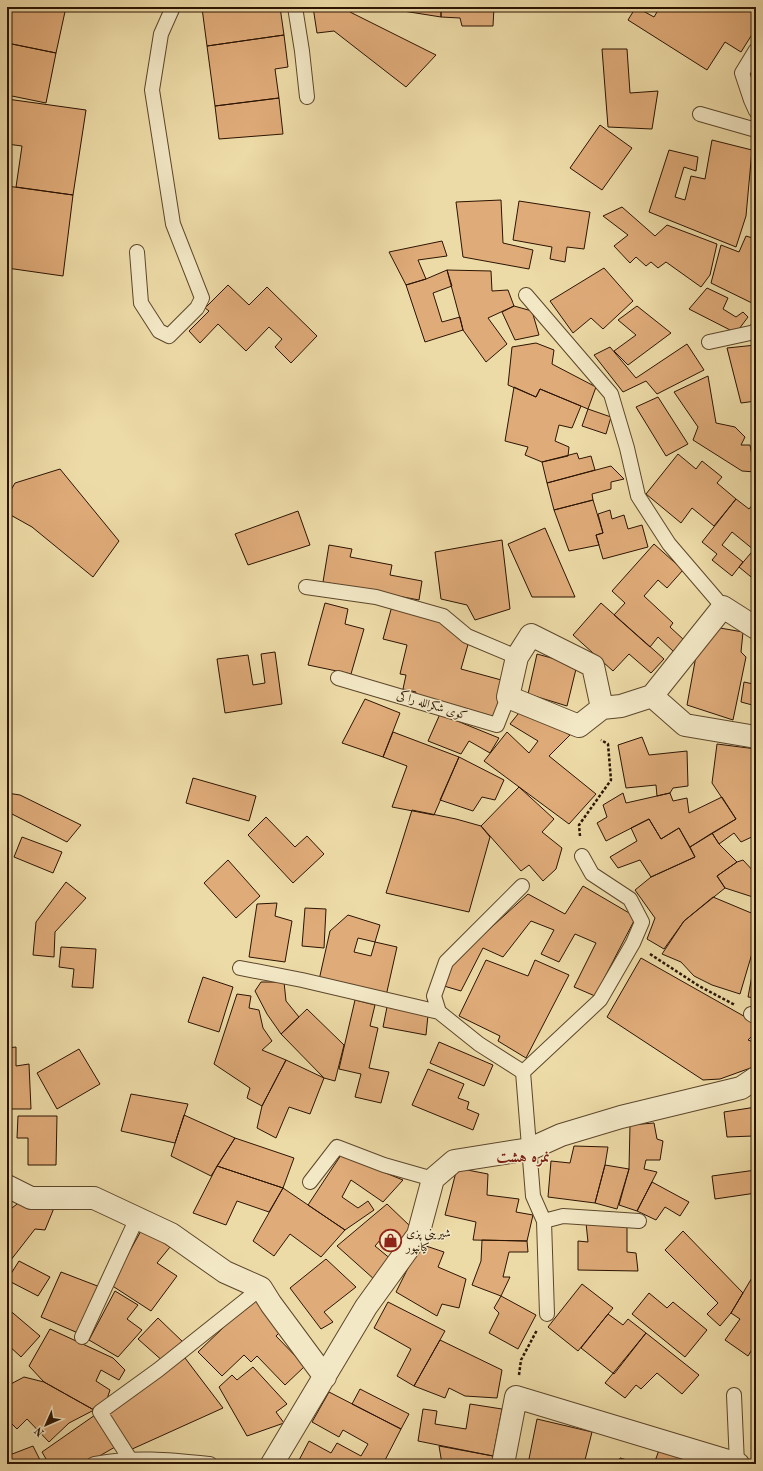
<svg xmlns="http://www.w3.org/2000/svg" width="763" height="1471" viewBox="0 0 763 1471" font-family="'Old Standard TT',Amiri,serif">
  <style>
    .building { fill: #dfab79; stroke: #2b1402; fill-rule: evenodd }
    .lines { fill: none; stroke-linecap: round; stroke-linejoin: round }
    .lane-casing { stroke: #5c462b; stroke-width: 16 }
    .street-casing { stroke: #5c462b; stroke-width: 24 }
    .path { stroke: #2b1402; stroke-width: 2.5; stroke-dasharray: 3 2; stroke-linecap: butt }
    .lane { stroke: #f3e8c6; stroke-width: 14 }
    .street { stroke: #f3e8c6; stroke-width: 22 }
    .labels { text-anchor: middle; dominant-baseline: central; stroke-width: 3; stroke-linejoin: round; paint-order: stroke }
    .street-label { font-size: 12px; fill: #2b1402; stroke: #f3e8c6 }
    .poi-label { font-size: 12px; fill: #2b1402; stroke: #f3e8c6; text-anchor: start }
    .district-label { font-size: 16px; font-weight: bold; fill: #7a1f14; stroke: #f3e8c6 }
  </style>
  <rect width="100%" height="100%" fill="#eddba7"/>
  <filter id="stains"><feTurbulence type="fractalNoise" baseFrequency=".005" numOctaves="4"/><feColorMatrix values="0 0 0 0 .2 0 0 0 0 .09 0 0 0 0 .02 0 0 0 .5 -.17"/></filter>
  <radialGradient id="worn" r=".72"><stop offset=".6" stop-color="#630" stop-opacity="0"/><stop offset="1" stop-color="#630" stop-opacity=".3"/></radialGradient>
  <!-- building -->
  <path class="building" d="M10 7H66L56 53 7 43 9 26H7V11H9Z
    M210 7H280L284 35 207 46 202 8Z
    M313 7H349L350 12 436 55 406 87 334 31 317 33Z
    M378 7H441V17Z
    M441 7H494L493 26H462L460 18 441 17Z
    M636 7 654 17 660 7H743L756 15V28L741 52 725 42 707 70 628 20Z
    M284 35 288 67 275 69 279 98 215 106 207 46Z
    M7 43 56 53 46 103 7 95Z
    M602 49H627L630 93 658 91 652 129 608 127Z
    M279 98 283 134 219 139 215 106Z
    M7 99 86 110 73 195 16 187 22 146 7 144Z
    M600 125 632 148 602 190 570 168Z
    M712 140 752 150 746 216 736 247 649 212 669 150 698 157 696 171 684 167 675 197 685 200 691 176 705 179Z
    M7 186 73 195 63 276 7 268Z
    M501 200 503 243 533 250 529 269 463 257 456 202Z
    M519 201 590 212 584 249 567 247 565 262 550 259 552 247 513 240Z
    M622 207 655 236 667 225 717 244 710 275 701 287 666 262 658 268 651 262 646 266 636 257 630 263 614 246 628 235 603 216Z
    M746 236 756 239V290L754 304 711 283 721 245 739 252Z
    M442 241 447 256 418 260 426 279 406 285 389 252Z
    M604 268 633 301 603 329 591 318 573 333 550 301Z
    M447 270 452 286 433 293 442 322 460 317 463 330 425 342 406 285 426 279Z
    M447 270 491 271 492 291 508 290 514 306 488 318 507 344 486 362 463 330Z
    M228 285 249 305 267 287 317 336 291 363 275 347 282 339 269 327 246 351 218 324 200 343 189 331 209 311 205 308Z
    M707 288 728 298 723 309 736 317 743 312 748 317 736 333 689 309Z
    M514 306 532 311 539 335 515 340 502 312Z
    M637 306 671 333 628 365 614 351 636 335 618 320Z
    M536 343 554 350 552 364 596 387 588 409 540 389 536 397 508 385 512 347Z
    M687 344 704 370 657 394 646 381 623 392 594 355 610 347 636 378Z
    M756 345V401L741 403 727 348Z
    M708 376 716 423 735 427 745 437 741 445H750L755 472 742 471 693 440 698 427 674 392Z
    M514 387 536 397 540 389 581 406 572 428 559 425 555 441 569 447 568 456 542 462 525 455 528 447 505 441Z
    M658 397 688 444 666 456 636 407Z
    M588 409 611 417 606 434 582 426Z
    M577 453 579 459 591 456 595 470 547 483 542 462Z
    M678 454 696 469 702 461 722 477 717 483 736 499 714 526 692 508 681 523 646 494Z
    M611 466 624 479 611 482V489L592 494 593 500 554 510 547 483Z
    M60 469 119 541 93 577 32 527 7 513V497L15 483Z
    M736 499 749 509 754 503 756 505V547L754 550 732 532 722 545 743 562 732 576 712 560 717 554 702 542Z
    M593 500 603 533 596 535 599 545 569 551 554 510Z
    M610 510 612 519 624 515 628 529 642 525 648 547 603 559 596 535 603 533 598 514Z
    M298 511 310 545 248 565 235 534Z
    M545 528 575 597H532L508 544Z
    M502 540 510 609 475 620 467 605 441 599 435 552Z
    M654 544 683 570 667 588 658 580 644 596 673 623 670 627 684 640 674 652 658 637 650 647 614 615 625 603 612 591Z
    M329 545 352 549 350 557 392 565 390 575 422 581 419 600 323 582Z
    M756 547V581L739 567Z
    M325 603 348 609 345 624 364 629 351 674 308 665Z
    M601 603 664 659 651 673 629 654 613 671 573 635Z
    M392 606 442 620 469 641 461 669 505 681 495 719 414 698 416 692 403 689 406 675 400 674 407 645 383 639Z
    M720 628 743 632 741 652 746 657 733 720 687 705 696 656Z
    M275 652 282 704 225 713 217 659 248 655 253 685 265 683 261 654Z
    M537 654 577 665 567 706 528 694Z
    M756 663V706L741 702 744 682 753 684Z
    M365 699 400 713 383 757 342 743Z
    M522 709 570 735 549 756 596 794 569 824 484 761 507 732 529 753 538 741 510 724Z
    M440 714 499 738 490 753 469 741 461 754 428 741Z
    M393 732 459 757 434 815 392 807 407 766 383 757Z
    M642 737 649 755 687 751 688 786 673 788 670 793 657 796 656 785 626 788 618 745Z
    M717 744 756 749V835L741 842 734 833 719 844 712 833 736 819 712 783Z
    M459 757 504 780 495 800 482 797 473 811 440 800Z
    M193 778 256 796 249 821 186 803Z
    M519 787 554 819 542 832 562 848 556 869 543 881 529 865 521 871 481 826Z
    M7 793 20 795 81 825 67 842 10 813 11 845H7Z
    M623 793 626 803 670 793 673 801 687 798 689 813 722 797 736 819 690 847 679 828 661 839 649 819 606 841 597 823 607 817 603 805Z
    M412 810 456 819 481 826 490 837 469 912 386 893Z
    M266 817 295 847 307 836 324 854 293 883 248 835Z
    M649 819 661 839 679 828 695 857 651 877 640 860 618 868 610 857 637 841 631 828Z
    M712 833 719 844 737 862 717 876 725 888 684 921 664 949 647 939 655 918 635 890 651 877 695 857 690 847Z
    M22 837 62 852 53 873 14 857Z
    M228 860 260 896 236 918 204 883Z
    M743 860 756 874V898L725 888 717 876 737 862Z
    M66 882 86 898 55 932 54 957 33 955 36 922Z
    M583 886 636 917 595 996 574 987 596 943 575 934 559 962 541 954 554 930 531 921 503 957 483 948 461 991 444 986 451 964 528 894 565 914Z
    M713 897 756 915V940L740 994 712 985 694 976 681 962 662 954 684 921Z
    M277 903 275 916 292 921 285 962 249 957 257 904Z
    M305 908 326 909 324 948 302 946Z
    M348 915 380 925 375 942 397 947 386 996 319 980 330 931ZM358 938 375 942 371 956 354 952Z
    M61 947 96 949 93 988 72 987 74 969 59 967Z
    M756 954V998L748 997Z
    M641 958 756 1023V1032L748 1040 756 1043V1066L720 1079 703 1080 607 1017Z
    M486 960 528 976 535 960 569 975 526 1058 498 1041 500 1036 459 1016Z
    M203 977 233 987 219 1032 188 1022Z
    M261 982H284L286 1001 299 1017 281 1034 267 1014 255 991Z
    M237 994 251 996 249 1008 259 1010 263 1028 272 1041 262 1050 286 1060 262 1106 247 1098 250 1088 214 1064Z
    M355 1000 375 1005 370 1026 378 1028 369 1068 389 1072 381 1103 355 1097 361 1074 339 1069Z
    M387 1007 428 1015 426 1035 383 1027Z
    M307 1009 344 1045 335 1081 324 1078 281 1034Z
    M439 1042 493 1065 484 1086 430 1063Z
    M16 1047V1066L29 1064 31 1109H7V1048Z
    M79 1049 100 1084 57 1109 37 1073Z
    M286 1060 324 1078 310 1114 289 1107 276 1138 257 1128 262 1106Z
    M428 1069 464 1084 458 1098 469 1102 467 1109 479 1114 473 1130 412 1105Z
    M131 1094 188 1104 175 1143 121 1131Z
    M756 1107 753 1136 727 1137 724 1112Z
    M184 1115 235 1138 211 1176 171 1156Z
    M18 1116H57L56 1165H28V1138H17Z
    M654 1123 657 1139 663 1141 660 1160H646L644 1169 657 1172 637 1211 619 1205 629 1169 630 1125Z
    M235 1138 294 1158 283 1188 217 1166Z
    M574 1146 608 1147 605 1165 595 1203 548 1197 551 1161 570 1163Z
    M341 1155 403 1180 383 1202 351 1180 342 1197 358 1208 368 1201 374 1210 345 1230 308 1205Z
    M605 1165 629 1169 617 1209 595 1203Z
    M217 1166 283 1188 269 1212 237 1201 226 1225 193 1213Z
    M457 1168 488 1174 487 1195 519 1199 516 1212 533 1215 527 1241 473 1240 476 1222 445 1215Z
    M756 1170V1193L715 1199 712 1176Z
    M652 1182 689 1202 680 1216 665 1207 656 1220 637 1211Z
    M283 1188 345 1230 321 1257 290 1234 274 1256 253 1241Z
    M22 1200 54 1208 45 1230 35 1229 7 1265V1212Z
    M387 1204 411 1227 400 1241 387 1232 375 1246 392 1260 375 1280 337 1246Z
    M586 1223 627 1226V1252L636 1253 638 1271 578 1270V1241L588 1242Z
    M142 1229 170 1247 157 1263 177 1276 151 1311 111 1285Z
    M683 1231 743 1293 731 1313 720 1326 707 1314 718 1303 665 1250Z
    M482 1240 527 1241 528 1252H509L503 1277H510L501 1296 472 1285 481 1261Z
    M420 1244 444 1252 438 1267 466 1279 459 1308 442 1304 437 1316 396 1292Z
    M326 1259 356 1287 324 1312 333 1322 321 1329 290 1288Z
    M19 1261 50 1277 38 1296 7 1280Z
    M756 1271V1343L748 1356 725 1340 740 1319 731 1313Z
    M61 1272 100 1287 78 1333 41 1317Z
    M582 1284 613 1308 578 1351 548 1327Z
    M115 1291 138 1305 127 1319 142 1330 118 1357 89 1340Z
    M649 1293 667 1308 673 1302 707 1330 685 1357 632 1314Z
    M501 1296 536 1315 518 1349 489 1333 499 1313 494 1308Z
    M254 1298 284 1328 276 1336 305 1366 285 1385 257 1356 251 1362 244 1355 222 1376 198 1352Z
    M388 1302 445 1331 414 1386 397 1376 411 1349 374 1328Z
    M7 1308 40 1336 21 1357 7 1344Z
    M608 1314 623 1325 628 1319 646 1333 614 1374 581 1348Z
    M158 1318 185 1344 165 1363 138 1339Z
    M50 1329 113 1358 125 1370 119 1380 101 1370 96 1381 110 1390 106 1402 94 1410 44 1382 29 1366Z
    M646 1333 699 1375 682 1394 657 1373 641 1389 636 1385 625 1398 605 1383Z
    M440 1340 502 1370 497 1398 465 1396 449 1388 445 1398 414 1386Z
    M185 1358 223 1408 130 1450 106 1412Z
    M253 1367 287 1404 276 1412 284 1423 247 1436 219 1387 232 1375 237 1380Z
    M24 1377 44 1382 94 1410 69 1423 49 1442 27 1419 17 1429 7 1419V1386Z
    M360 1389 409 1414 401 1429 352 1404Z
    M329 1392 401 1429 383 1464H297L309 1441 331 1453 337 1443 361 1456 368 1444 343 1430 339 1437 312 1422Z
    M470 1404 502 1409 493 1456 418 1441 423 1409 437 1411 435 1424 466 1429Z
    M95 1415 115 1447 96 1458 67 1464H49L42 1452Z
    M537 1419 592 1432 584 1464H528Z
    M33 1446 42 1464H7V1456Z
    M439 1446 493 1456V1464H442Z
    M659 1450 703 1464H654Z
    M620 1458 641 1464H618Z"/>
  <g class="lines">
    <defs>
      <path id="lane" d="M295 7 302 51 307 97
        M756 50 742 73 751 100 756 111
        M700 114 756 130
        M137 252 141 303 159 331 169 336 197 308 202 298 173 224 152 90 161 34 173 7
        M526 295 611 394 627 448 638 496 669 544 723 607
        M709 342 755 332 756 330
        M306 587 376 597 443 616 467 636 517 657
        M338 678 497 725 508 697
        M522 886 446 962 434 996 439 1012 479 1044 523 1072
        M240 968 302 980 439 1012
        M751 1014 756 1017
        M310 1182 337 1147 384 1165 433 1179
        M544 1221 563 1216 639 1221
        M547 1314 544 1221 533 1196 523 1072 600 1000 633 943 642 922 630 899 592 874 582 856
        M82 1337 137 1218
        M734 1395 737 1464
        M130 1459 100 1412 158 1370 261 1288
        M94 1464C133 1456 171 1460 210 1464"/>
      <path id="street" d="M652 696 723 607 756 628
        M602 708 593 666 531 635 517 657 508 697 579 726 602 708 621 706 652 696 685 725 756 737
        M7 1186 31 1198H94L171 1234 225 1272 261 1288 271 1304 325 1377
        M272 1464 366 1307 418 1235 433 1179 454 1161 530 1149 561 1135 621 1117 741 1088 756 1078
        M503 1464 516 1397 738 1464"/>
    </defs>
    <!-- lane casing -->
    <use href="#lane" class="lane-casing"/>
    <!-- street casing -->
    <use href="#street" class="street-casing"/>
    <!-- path -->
    <path class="path" d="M580 836 579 825 611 780 608 744 601 740
      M650 954 699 986 735 1005
      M519 1375 521 1360 537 1330"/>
    <!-- lane -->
    <use href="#lane" class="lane"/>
    <!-- street -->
    <use href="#street" class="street"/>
  </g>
  <!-- icons -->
  <defs>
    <symbol id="shop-ring" viewBox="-11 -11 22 22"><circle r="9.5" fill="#f3e8c6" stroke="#8f2418" stroke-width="1.5"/><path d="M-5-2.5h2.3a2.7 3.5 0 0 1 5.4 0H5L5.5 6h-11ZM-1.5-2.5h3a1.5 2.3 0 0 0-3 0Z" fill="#8f2418"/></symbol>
  </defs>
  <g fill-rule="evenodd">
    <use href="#shop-ring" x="378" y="1228" width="25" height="25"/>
  </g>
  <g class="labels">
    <!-- street labels -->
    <g class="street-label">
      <text transform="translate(432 706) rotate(17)">کوی شکرالله راکی</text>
    </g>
    <!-- poi labels -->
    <g class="poi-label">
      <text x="406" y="1234">شیرینی پزی<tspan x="406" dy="14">کیانپور</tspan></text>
    </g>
    <!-- district labels -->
    <g class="district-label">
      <text x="523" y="1158">نمره هشت</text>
    </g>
  </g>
  <!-- margin -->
  <rect width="763" height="1471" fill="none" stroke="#eddba7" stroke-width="24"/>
  <rect x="8" y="8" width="747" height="1455" fill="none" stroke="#2b1402" stroke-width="2"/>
  <rect x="12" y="12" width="739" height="1447" fill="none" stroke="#2b1402"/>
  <!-- north arrow -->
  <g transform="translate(46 1425) rotate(225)" stroke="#f3e8c6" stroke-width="3" paint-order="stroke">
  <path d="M0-3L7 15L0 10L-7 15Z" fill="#2b1402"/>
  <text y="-6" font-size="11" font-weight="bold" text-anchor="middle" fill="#2b1402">N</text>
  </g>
  <rect width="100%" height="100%" filter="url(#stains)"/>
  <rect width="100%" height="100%" fill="url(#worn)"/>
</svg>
